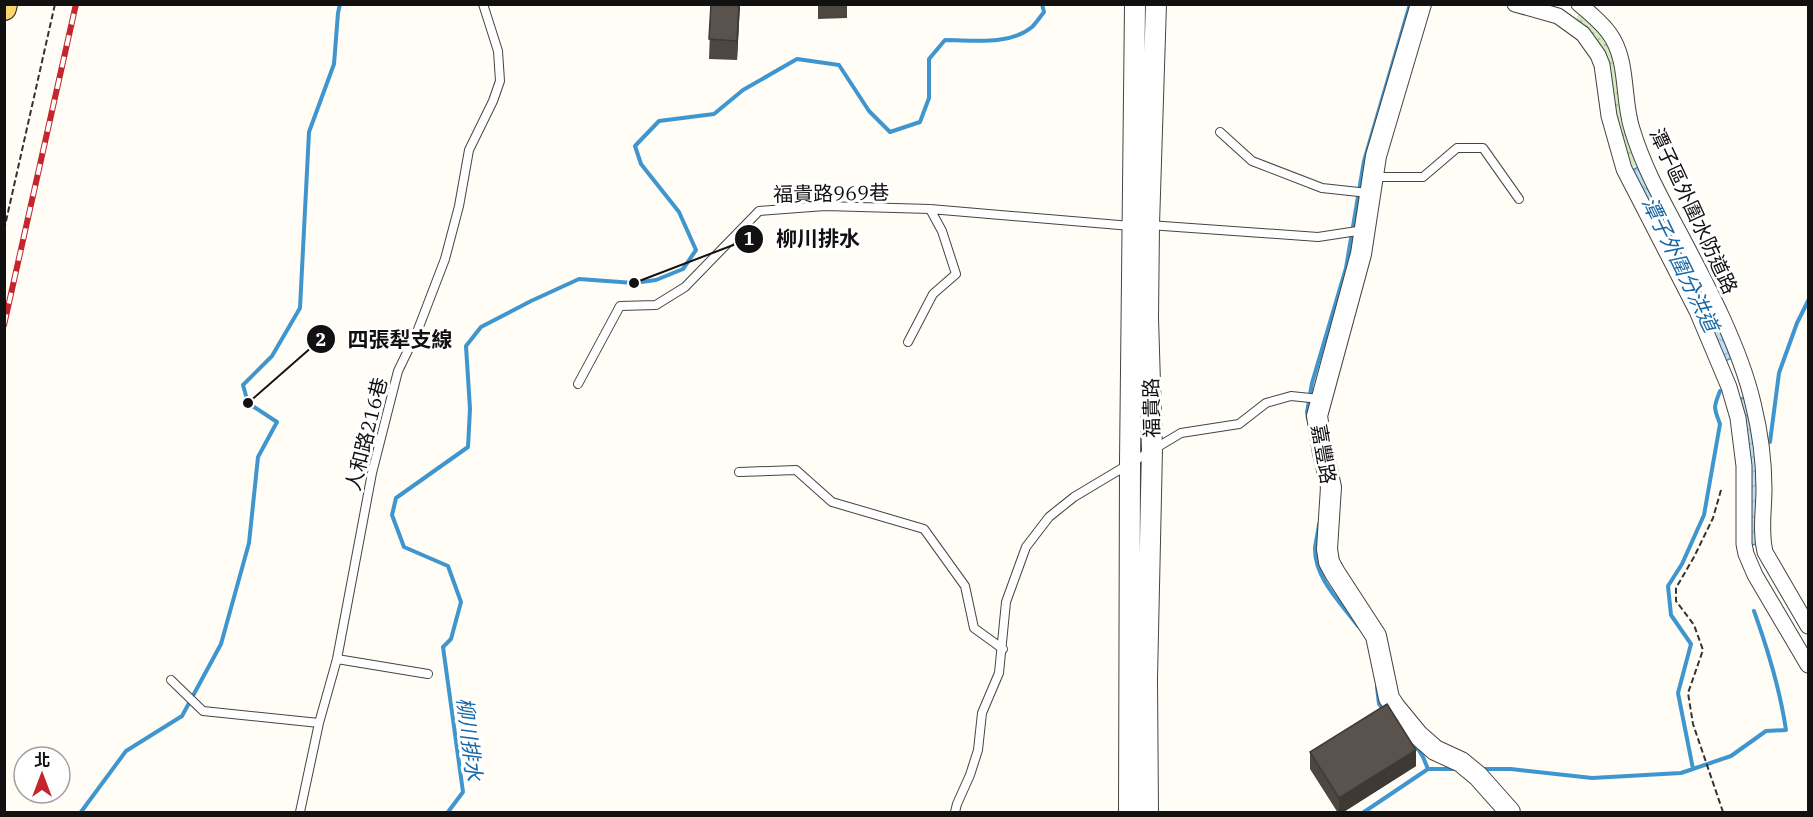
<svg xmlns="http://www.w3.org/2000/svg" width="1813" height="817" viewBox="0 0 1813 817" font-family="'IBM Plex Serif','Noto Sans TC',serif">
  <style>
    .grass { fill: url(#grass-dots) }
    .water { fill: url(#water-waves); stroke: #3f96cf; stroke-width: 1.5 }
    .lines { fill: none; stroke-linecap: round; stroke-linejoin: round }
    .stream { stroke: #3f96cf; stroke-width: 4 }
    .service-casing { stroke: #444; stroke-width: 10 }
    .minor-casing { stroke: #444; stroke-width: 17 }
    .tertiary-casing { stroke: #444; stroke-width: 22 }
    .primary-casing { stroke: #222; stroke-width: 26 }
    .path { stroke: #333; stroke-width: 2; stroke-dasharray: 6 3; stroke-linecap: butt }
    .service { stroke: #fff; stroke-width: 8 }
    .minor { stroke: #fff; stroke-width: 15 }
    .tertiary { stroke: #fff; stroke-width: 20 }
    .primary { stroke: #f9d66b; stroke-width: 24 }
    .rail-casing { stroke: #c4262e; stroke-width: 6 }
    .rail { stroke: #fff; stroke-width: 4; stroke-dasharray: 11; stroke-linecap: butt }
    .wall { fill: #4d4742 }
    .shaded-wall { fill: #3f3936 }
    .building { fill: #5a524d; stroke: #3f3936; stroke-width: 1.5 }
    .labels { text-anchor: middle; dominant-baseline: central; stroke-width: 6; stroke-linejoin: round; paint-order: stroke }
    .street-label { font-size: 20px; fill: #111; stroke: #fff }
    .water-label { font-size: 21px; font-style: italic; fill: #1768a6; stroke: #fff }
    .leader { fill: none; stroke: #111; stroke-width: 2 }
    .callout-dot { fill: #111; stroke: #fff; stroke-width: 2 }
    .mark-label { font-size: 18px; text-anchor: middle; font-weight: bold; fill: #fff }
    .callout-label { font-size: 21px; text-anchor: middle; font-weight: bold; fill: #111; stroke: #fff; stroke-width: 6; stroke-linejoin: round; paint-order: stroke }
  </style>
  <defs>
    <pattern id="grass-dots" width="8" height="8" patternUnits="userSpaceOnUse" patternTransform="scale(1.5)"><rect width="8" height="8" fill="#d5ebbd"/><path d="M2 2h.1M6 6h.1" fill="none" stroke="#b6c8a1" stroke-width="1.8" stroke-linecap="round"/></pattern>
    <pattern id="water-waves" width="16" height="10" patternUnits="userSpaceOnUse" patternTransform="scale(1.5)"><rect width="16" height="10" fill="#b9e0f7"/><path d="M0 5q4-4 8 0t8 0" fill="none" stroke="#9ebfd3"/></pattern>
  </defs>
  <rect width="100%" height="100%" fill="#fffdf5"/>
  <!-- grass -->
  <path class="grass" d="M1579 13H1584L1612 47 1640 164 1629 169 1622 149 1606 66 1576 20Z"/>
  <!-- water -->
  <path class="water" d="M1640 166 1734 357 1723 362 1630 171Z
    M1747 396 1756 437 1760 544 1749 545 1737 400Z"/>
  <g class="lines">
    <!-- stream -->
    <path class="stream" d="M1308 419 1307 412 1312 383 1346 268 1364 161 1410 4
      M1770 442 1779 373 1797 323 1808 301
      M1319 524C1318 532 1316 540 1315 548 1314 578 1342 604 1358 626
      M1377 687 1379 704 1384 710
      M1428 769H1458
      M1480 769H1511L1592 778 1681 773 1731 756 1766 731 1786 730C1780 689 1768 650 1754 611
      M1693 769 1678 693 1691 644 1671 615 1668 586 1682 564 1704 515 1720 424C1714 408 1713 408 1720 391
      M81 812 126 751 182 716 221 644 249 543 258 457 277 422 248 403 243 385 272 356 300 308 309 132 334 64 338 13 340 4
      M448 812 463 792 443 647 451 639 461 602 448 566 404 547 392 515 396 498 468 447 470 409 466 346 481 327 531 301 579 279 634 283 656 280 683 269 696 250 679 212 641 164 635 146 659 121 714 114 743 90 797 59 839 65 869 111 890 132 920 122 929 98V59L945 40C973 40 1009 46 1032 27 1036 23 1040 17 1044 12L1042 4
      M1364 812 1428 769 1423 757 1415 744"/>
    <defs>
      <path id="service" d="M1220 132 1252 161 1322 188 1368 193
        M1375 177H1423L1457 148H1483L1519 199
        M1149 225 1318 237 1364 230
        M908 342 933 294 956 274 942 231 930 209
        M578 384 620 306 656 305 685 287 759 211 825 206 930 209 1131 226
        M739 472 796 470 832 502 924 529 965 586 974 628 1003 649
        M337 659 428 674
        M171 680 203 711 319 723
        M300 812 319 723 337 659 372 473 398 371 417 332 445 259 459 206 469 150 493 101 500 81 498 51 483 4
        M955 812 957 804 970 775 978 750 982 713 999 673 1006 602 1026 547 1049 517 1074 497 1181 433 1239 424 1266 403 1291 396 1320 399"/>
      <path id="minor" d="M1515 4 1558 16 1583 34 1598 55 1602 65 1609 116 1624 169 1697 311 1729 387 1738 418 1744 466V544L1746 554 1755 575 1808 665
        M1579 4C1590 13 1601 22 1609 33 1629 60 1622 98 1632 129 1643 166 1661 198 1679 232 1706 283 1740 347 1753 403 1760 431 1764 460 1764 489 1764 510 1760 531 1765 552L1808 626"/>
      <path id="tertiary" d="M1421 4 1376 156 1361 254 1317 416 1323 453 1331 487 1327 549 1329 562 1335 573 1376 636 1389 698 1395 707 1418 735 1435 750 1461 762 1478 776 1510 812
        M1129 812 1130 462 1135 4
        M1148 812 1147 679 1152 449 1148 318 1149 225 1156 4"/>
      <path id="primary" d="M4 8 5 4"/>
    </defs>
    <!-- service casing -->
    <use href="#service" class="service-casing"/>
    <!-- minor casing -->
    <use href="#minor" class="minor-casing"/>
    <!-- tertiary casing -->
    <use href="#tertiary" class="tertiary-casing"/>
    <!-- primary casing -->
    <use href="#primary" class="primary-casing"/>
    <!-- path -->
    <path class="path" d="M4 230 55 4
      M1721 490 1713 518 1694 557 1676 588V601L1694 625 1703 650 1688 693 1693 724 1723 812"/>
    <!-- service -->
    <use href="#service" class="service"/>
    <!-- minor -->
    <use href="#minor" class="minor"/>
    <!-- tertiary -->
    <use href="#tertiary" class="tertiary"/>
    <!-- primary -->
    <use href="#primary" class="primary"/>
    <defs>
      <path id="rail" d="M4 325 76 4"/>
    </defs>
    <!-- rail casing -->
    <use href="#rail" class="rail-casing"/>
    <!-- rail -->
    <use href="#rail" class="rail"/>
  </g>
  <!-- wall -->
  <path class="wall" d="M711 4H740L737 60 709 59Z
    M818 4H847V18L818 19Z
    M1310 752 1416 766 1342 813H1338L1310 769Z"/>
  <!-- shaded-wall -->
  <path class="shaded-wall" d="M739 4H740L737 60V41Z
    M1416 750V766L1342 813H1339V798Z"/>
  <!-- building -->
  <path class="building" d="M711 4H739L737 41 709 39Z
    M1387 704 1416 750 1339 798 1310 752Z"/>
  <g class="labels">
    <!-- street labels -->
    <g class="street-label">
      <text transform="translate(831 193) rotate(-1)">福貴路969巷</text>
      <text transform="translate(1694 211) rotate(65)">潭子區外圍水防道路</text>
      <text transform="translate(1151 408) rotate(-91)">福貴路</text>
      <text transform="translate(366 434) rotate(-76)">人和路216巷</text>
      <text transform="translate(1324 454) rotate(80)">嘉豐路</text>
    </g>
    <!-- water labels -->
    <g class="water-label">
      <text transform="translate(1681 264) rotate(64)">潭子外圍分洪道</text>
      <text transform="translate(470 739) rotate(83)">柳川排水</text>
    </g>
  </g>
  <!-- callouts -->
  <path class="leader" d="M634 283L749 239M248 403L321 339"/>
  <g class="callout-dot">
    <circle cx="634" cy="283" r="6"/>
    <circle cx="248" cy="403" r="6"/>
    <circle cx="749" cy="239" r="15"/>
    <circle cx="321" cy="339" r="15"/>
  </g>
  <g class="mark-label">
    <text x="749" y="245">1</text>
    <text x="321" y="346">2</text>
  </g>
  <g class="callout-label">
    <text x="818" y="246">柳川排水</text>
    <text x="400" y="347">四張犁支線</text>
  </g>
  <!-- border -->
  <rect width="1813" height="817" fill="none" stroke="#111111" stroke-width="12"/>
  <!-- north arrow -->
  <g transform="translate(42 775)"><circle r="28" fill="#ffffff" stroke="#a0a0a0" stroke-width="1.5"/>
  <path d="M0-4.5L10 22L0 15L-10 22Z" fill="#c4262e"/>
  <text y="-9" font-size="16" font-weight="bold" text-anchor="middle" fill="#111111">北</text>
  </g>
</svg>
